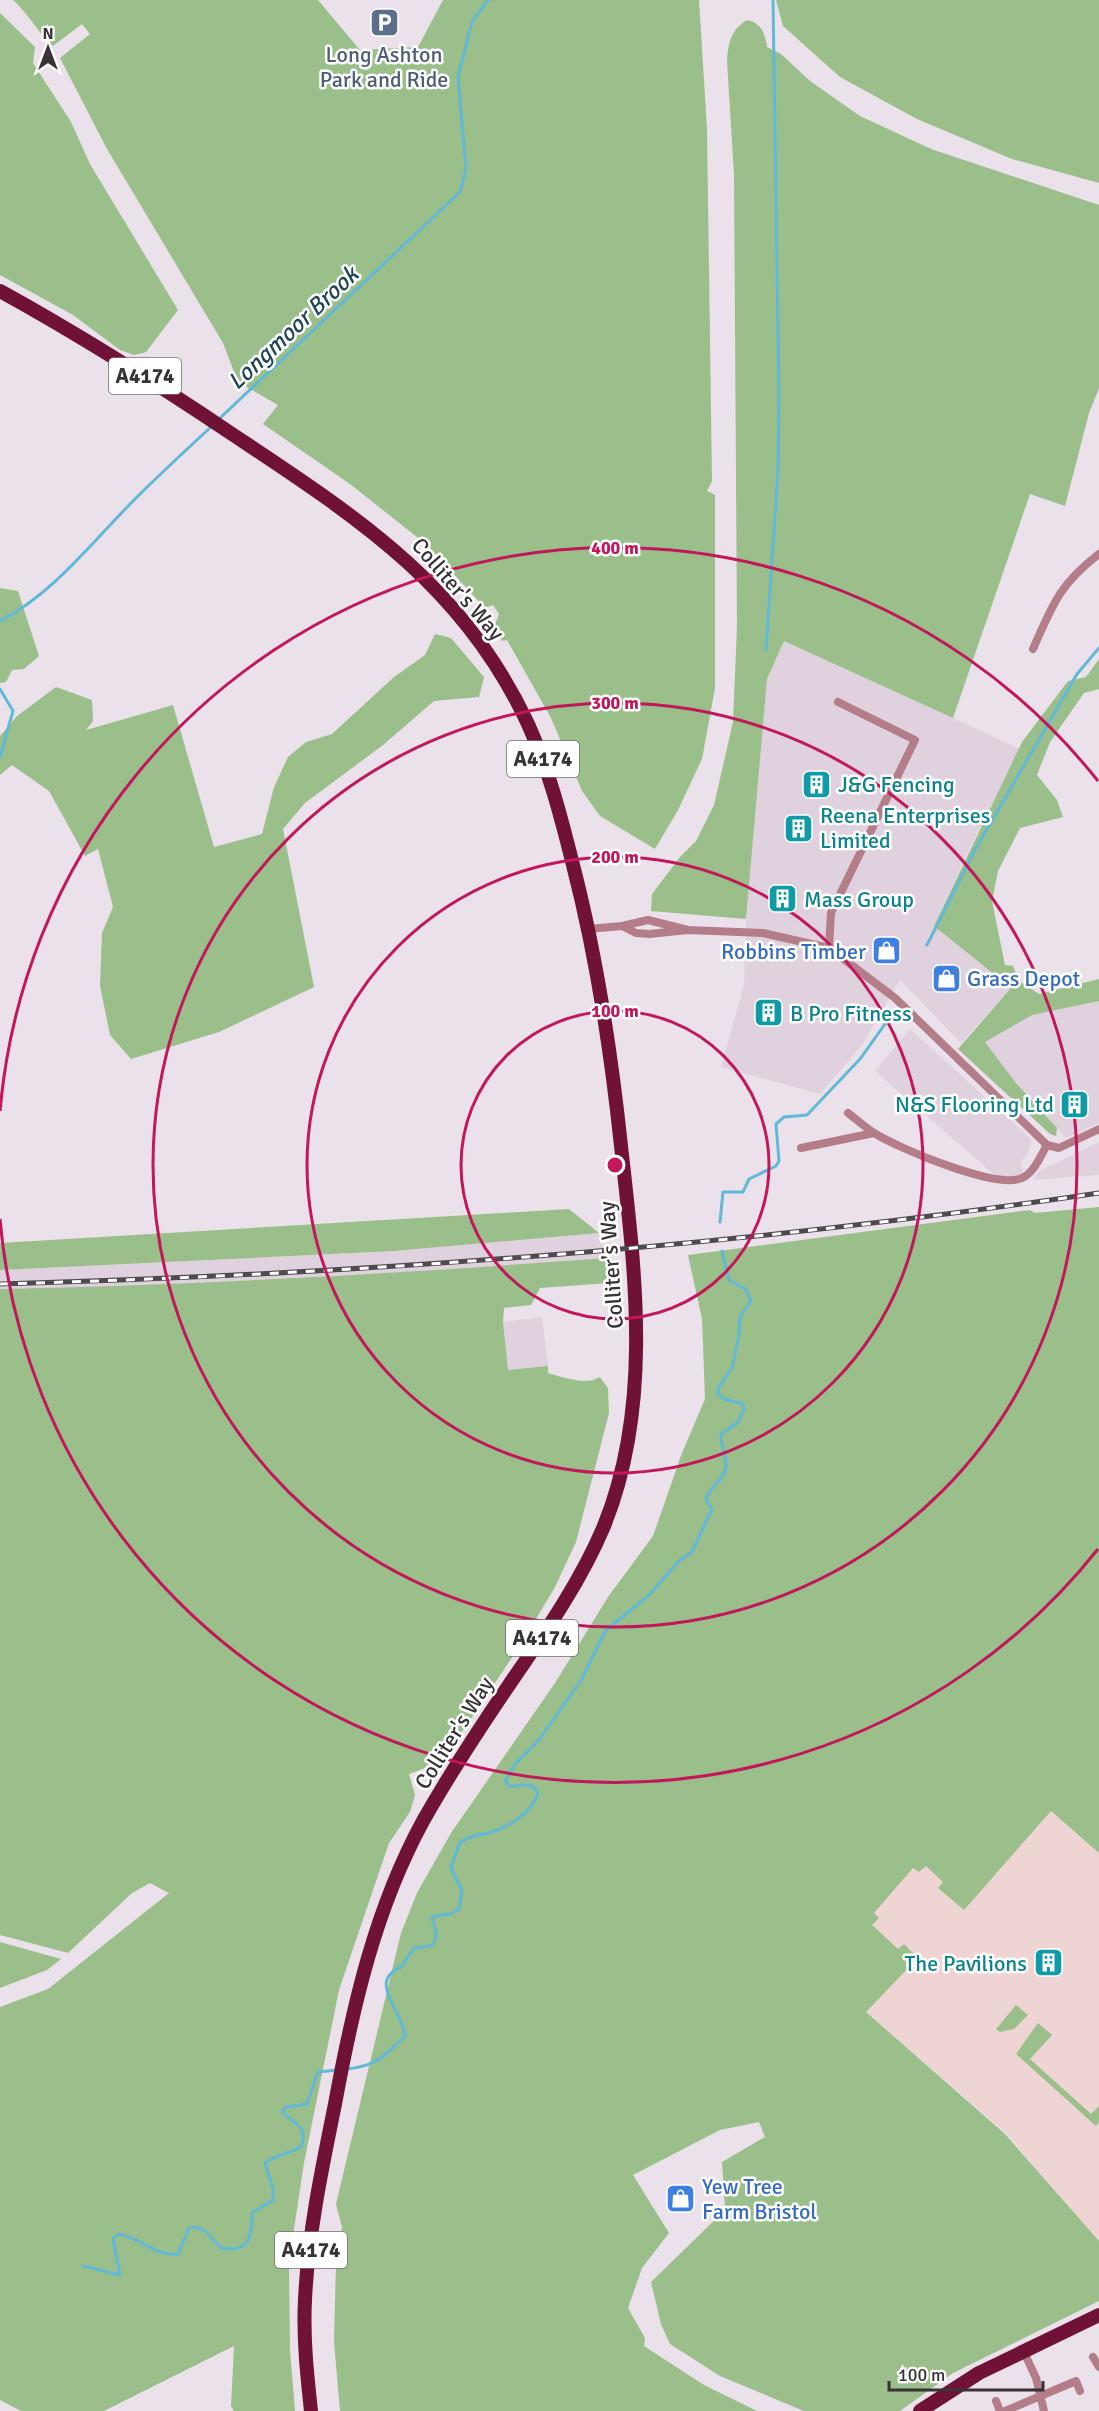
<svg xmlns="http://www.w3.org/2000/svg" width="1099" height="2411" viewBox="0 0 1099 2411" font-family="Signika,sans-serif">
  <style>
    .commercial { fill: #eed4d2 }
    .built { fill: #e0d1de }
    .green { fill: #9abf8a }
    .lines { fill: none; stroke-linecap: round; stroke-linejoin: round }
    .stream { stroke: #61b9d7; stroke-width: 3 }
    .minor { stroke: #b47d8a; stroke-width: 8 }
    .trunk { stroke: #701236; stroke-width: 14 }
    .rail-casing { stroke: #4e4a4e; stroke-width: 5 }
    .rail { stroke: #fff; stroke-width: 3; stroke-dasharray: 9; stroke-linecap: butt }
    .ring { fill: none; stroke: #c2185b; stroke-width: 3 }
    .labels { text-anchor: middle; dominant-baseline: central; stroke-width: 5; stroke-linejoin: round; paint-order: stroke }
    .shield { fill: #fff; stroke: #737073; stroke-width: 1.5 }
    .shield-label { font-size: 21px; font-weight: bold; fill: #373337 }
    .service-label { font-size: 22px; fill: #4e5e75; stroke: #fff }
    .street-label { font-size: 22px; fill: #373337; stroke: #fff }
    .culture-label { font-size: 22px; fill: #0d838f; stroke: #fff; text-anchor: start }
    .shop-label { font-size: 22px; fill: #366cbe; stroke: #fff; text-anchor: start }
    .water-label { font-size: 24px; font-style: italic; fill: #204755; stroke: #fff }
    .centre { fill: #c2185b; stroke: #fff; stroke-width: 3 }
    .ring-label { font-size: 18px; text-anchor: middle; font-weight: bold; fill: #c2185b; stroke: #fff; stroke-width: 5; stroke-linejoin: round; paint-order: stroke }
  </style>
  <rect width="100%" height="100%" fill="#ebe1ea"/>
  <!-- commercial -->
  <path class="commercial" d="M968 1748 1021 1761 1076 1817 1099 1836V2241L1005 2132 795 1951Z"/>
  <!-- built -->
  <path class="built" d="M784 640 1020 749 970 847 934 926 1011 988 961 1043 900 980 862 1045 820 1094 721 1067 744 985 747 897 767 679Z
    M1099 1001V1123L1066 1138 1016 1083 985 1042 1032 1015Z
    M910 1029 1031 1139 1029 1152 1021 1162 1023 1172 1019 1178 996 1176 875 1071Z
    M1099 1142V1175L1034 1180 1038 1172Z
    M599 1233 606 1258 444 1270 121 1287 0 1289V1270L394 1251Z
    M542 1317 548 1366 508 1370 503 1322Z"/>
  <!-- green -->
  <path class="green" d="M13 0H318L360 50 418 47 443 0H699L707 129 712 481 707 491 715 495V688L702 759 678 810 655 849 600 816 582 791 551 718 507 640 502 641 494 627 499 614 493 605 485 608 427 545 350 484 263 424 278 405 238 382 223 343 107 149 60 58 90 34 82 24 53 46C37 32 29 14 13 0Z
    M776 0H1099V183L1012 159 917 119 840 77 783 26Z
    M0 13 35 47 33 63 71 122 90 164 178 310 146 352 134 355 120 350 73 315 0 275Z
    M747 20C762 23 765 34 767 47L781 54 810 81 860 116 931 149 1099 205V388L1089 413 1065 506 1030 494 953 718 784 641 767 679 746 919 651 911 652 894 680 857 696 841 714 805 733 722 737 627 734 175 727 61C728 44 731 29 747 20Z
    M0 588 18 591 39 656 24 669 12 670 6 682 0 683Z
    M435 634 451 638 484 677 479 697 434 701 383 745 305 803 283 829 314 987 219 1032 131 1059 110 1035 100 986 102 933 113 907 98 849 85 856 49 791 12 765 0 775V736L17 716 56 687 92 700 93 721 86 730 173 705 214 847 262 834 274 787 288 757 306 742 332 734 394 677 425 655Z
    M1099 659V689L1084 693 1050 742 1037 775 1057 800 1063 817 1020 828 998 871 992 901 1005 965 1013 966 1019 981 1039 994 1099 979V1001L1032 1015 985 1042 1016 1083 1057 1128 1056 1136 1050 1134 958 1049 1011 988 934 926 1022 742 1068 681 1086 677Z
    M1099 1207V1853L1051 1811 964 1910 938 1888 943 1882 926 1866 919 1872 913 1868 874 1913 879 1918 872 1925 898 1949 904 1944 914 1954 911 1965 866 2012 1005 2134 1099 2241V2301L953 2373 900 2411H804L720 2376 670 2344 661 2324 651 2282 725 2210 722 2162 765 2137 759 2122 720 2130 633 2175 669 2233 642 2268 628 2308 645 2338 644 2346 704 2385 757 2411H340L334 2342 336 2262 342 2227 336 2204 401 1933 417 1893 451 1833 555 1683 608 1597 653 1536 682 1453 705 1399 702 1319 688 1255 1030 1210 1035 1213Z
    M569 1209 599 1233 394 1251 0 1270V1243Z
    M606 1258 609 1283 540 1288 531 1305 504 1308 503 1322 508 1370 548 1366V1373C563 1377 586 1386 600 1377L608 1388 609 1413 576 1542 555 1587 523 1641 464 1729 436 1764 409 1774 415 1795 410 1812 389 1843 339 1990 304 2163 289 2262 290 2351 295 2411H234L231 2406 234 2346 104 2411H21L0 2400V2007L48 1989 169 1893 150 1883 132 1893 68 1953 0 1935V1289C202 1285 404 1273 606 1258Z
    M0 1942 61 1959 47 1970 0 1988Z
    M1016 2005 1028 2015 1014 2029 1000 2032 996 2029Z
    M1038 2023 1052 2035 1030 2059 1091 2114 1099 2106V2122L1096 2126 1016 2054Z"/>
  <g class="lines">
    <!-- stream -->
    <path class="stream" d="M219 419 460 192 466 169 458 77 472 22 488 0
      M0 621C54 593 93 541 135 499 160 474 186 450 212 426
      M766 650 778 470 779 397 773 0
      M0 689 13 711 0 757
      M927 945 976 848 1077 674 1099 648
      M720 1222 723 1192H743L749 1179 776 1166 779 1161 776 1124 784 1117 807 1115 860 1059 893 1013
      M347 2069C376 2066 385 2056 405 2036 404 2012 366 1982 401 1967L414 1948 431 1946C440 1937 435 1929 432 1918L434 1916 451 1914 459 1909 462 1891 451 1868 459 1844C468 1835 478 1836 489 1833 509 1827 532 1813 538 1793 532 1781 522 1786 510 1786L505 1781 515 1764 538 1741 582 1679 605 1631 648 1596 679 1561 692 1552 712 1509 706 1500C708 1487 724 1481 726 1467 727 1457 720 1446 721 1434L737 1423 744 1410 743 1404 724 1399 718 1394V1388L732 1368 739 1334 740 1317 751 1300 745 1289 729 1280 722 1251
      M83 2266 120 2275 113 2239 118 2234C141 2237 154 2257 178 2254L189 2228C205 2224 210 2238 221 2248 249 2253 252 2238 252 2213L273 2200V2189L265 2163C271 2157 290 2153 301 2147 308 2127 296 2125 282 2112L286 2107 307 2104 318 2072 337 2070"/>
    <!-- minor -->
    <path class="minor" d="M1033 649C1053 604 1059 585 1099 554
      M588 929 622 926
      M688 930 648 920 622 926 636 933 649 934 688 930 763 933 829 948 895 998 1047 1145 1059 1148 1099 1129
      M829 948 831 913 915 740 838 702
      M848 1113C857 1120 865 1127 874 1133 898 1148 997 1190 1022 1178 1034 1173 1041 1155 1047 1145
      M801 1148 874 1133
      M1023 2350 1036 2378 1044 2411
      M1093 2357 1099 2367
      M996 2401 1000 2411
      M1005 2411 1076 2381 1080 2391"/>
    <!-- trunk -->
    <path class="trunk" d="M0 291C80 335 156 383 232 434 355 516 463 584 528 724 549 770 561 817 573 865 597 958 611 1051 621 1146 635 1271 653 1405 604 1526 580 1583 544 1634 509 1685 479 1729 449 1775 423 1821 375 1909 353 2006 335 2104 322 2168 308 2234 305 2300 303 2337 307 2374 311 2411
      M920 2411 979 2373 1099 2315"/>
    <defs>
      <path id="rail" d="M0 1284C368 1274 735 1247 1099 1193"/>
    </defs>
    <!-- rail casing -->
    <use href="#rail" class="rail-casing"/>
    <!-- rail -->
    <use href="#rail" class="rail"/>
  </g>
  <!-- distance rings -->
  <g class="ring">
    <circle cx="615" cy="1165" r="154"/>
    <circle cx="615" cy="1165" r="308"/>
    <circle cx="615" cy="1165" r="462"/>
    <path d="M1098 1549A617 617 0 0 1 0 1219M0 1111A617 617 0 0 1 1098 781"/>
  </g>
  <!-- icons -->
  <defs>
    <symbol id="parking-square" viewBox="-11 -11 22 22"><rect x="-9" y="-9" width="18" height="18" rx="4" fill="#5c6f8a" stroke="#fff"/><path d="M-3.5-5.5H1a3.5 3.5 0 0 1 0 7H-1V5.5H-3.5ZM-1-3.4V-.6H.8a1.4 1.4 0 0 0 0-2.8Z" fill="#fff"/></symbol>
    <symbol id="building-square" viewBox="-11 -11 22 22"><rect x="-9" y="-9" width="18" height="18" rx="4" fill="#0f9aa8" stroke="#fff"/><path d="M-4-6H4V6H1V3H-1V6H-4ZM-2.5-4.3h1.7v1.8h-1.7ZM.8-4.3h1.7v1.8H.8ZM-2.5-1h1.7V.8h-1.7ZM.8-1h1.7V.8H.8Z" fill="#fff"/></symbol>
    <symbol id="shop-square" viewBox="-11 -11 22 22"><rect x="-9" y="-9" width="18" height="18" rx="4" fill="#3f7fe0" stroke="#fff"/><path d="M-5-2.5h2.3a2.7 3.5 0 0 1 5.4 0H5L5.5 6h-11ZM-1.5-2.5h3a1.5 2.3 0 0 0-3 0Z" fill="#fff"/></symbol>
  </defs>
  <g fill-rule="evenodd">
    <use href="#parking-square" x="368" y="6" width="33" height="33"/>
    <use href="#building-square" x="800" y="768" width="33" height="33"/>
    <use href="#building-square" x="782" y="812" width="33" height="33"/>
    <use href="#building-square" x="766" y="882" width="33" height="33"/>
    <use href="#shop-square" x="870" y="934" width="33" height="33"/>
    <use href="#shop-square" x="930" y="962" width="33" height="33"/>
    <use href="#building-square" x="752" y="996" width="33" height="33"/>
    <use href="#building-square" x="1058" y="1088" width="33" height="33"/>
    <use href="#building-square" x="1032" y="1946" width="33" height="33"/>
    <use href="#shop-square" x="664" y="2182" width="33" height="33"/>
  </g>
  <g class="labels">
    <!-- shield labels -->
    <g class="shield">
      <rect x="109" y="358" width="72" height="36" rx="4.5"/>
      <rect x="507" y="741" width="72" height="36" rx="4.5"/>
      <rect x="506" y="1620" width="72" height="36" rx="4.5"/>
      <rect x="275" y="2232" width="72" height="36" rx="4.5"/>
    </g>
    <g class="shield-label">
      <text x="145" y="376">A4174</text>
      <text x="543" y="759">A4174</text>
      <text x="542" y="1638">A4174</text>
      <text x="311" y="2250">A4174</text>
    </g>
    <!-- service labels -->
    <g class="service-label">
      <text x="384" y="54">Long Ashton<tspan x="384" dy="25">Park and Ride</tspan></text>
    </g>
    <!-- street labels -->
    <g class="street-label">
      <text transform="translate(458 589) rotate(49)">Colliter's Way</text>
      <text transform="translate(611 1265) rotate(-94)">Colliter's Way</text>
      <text transform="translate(454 1733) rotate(-58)">Colliter's Way</text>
    </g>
    <!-- culture labels -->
    <g class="culture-label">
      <text x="838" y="784">J&amp;G Fencing</text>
      <text x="820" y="815">Reena Enterprises<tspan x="820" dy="25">Limited</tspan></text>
      <text x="804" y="899">Mass Group</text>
      <text x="790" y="1013">B Pro Fitness</text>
      <text x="1054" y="1104" text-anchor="end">N&amp;S Flooring Ltd</text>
      <text x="1027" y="1963" text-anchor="end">The Pavilions</text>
    </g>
    <!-- shop labels -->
    <g class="shop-label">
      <text x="866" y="951" text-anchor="end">Robbins Timber</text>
      <text x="967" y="978">Grass Depot</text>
      <text x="702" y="2186">Yew Tree<tspan x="702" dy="25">Farm Bristol</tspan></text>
    </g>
    <!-- water labels -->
    <g class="water-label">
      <text transform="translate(293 328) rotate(-43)">Longmoor Brook</text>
    </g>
  </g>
  <circle cx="615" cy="1165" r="9" class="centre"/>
  <g class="ring-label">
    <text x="615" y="554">400 m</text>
    <text x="615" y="709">300 m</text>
    <text x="615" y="863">200 m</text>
    <text x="615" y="1017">100 m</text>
  </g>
  <!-- north arrow -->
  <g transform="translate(48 48)" stroke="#ffffff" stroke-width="4.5" paint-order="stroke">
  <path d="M0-4.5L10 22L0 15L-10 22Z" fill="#373337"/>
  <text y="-9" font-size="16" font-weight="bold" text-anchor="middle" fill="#373337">N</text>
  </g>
  <!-- scale -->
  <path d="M889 2381v9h154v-9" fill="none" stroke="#373337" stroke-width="3"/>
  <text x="898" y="2381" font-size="18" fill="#373337" stroke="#ffffff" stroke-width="4.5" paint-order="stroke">100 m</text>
</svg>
